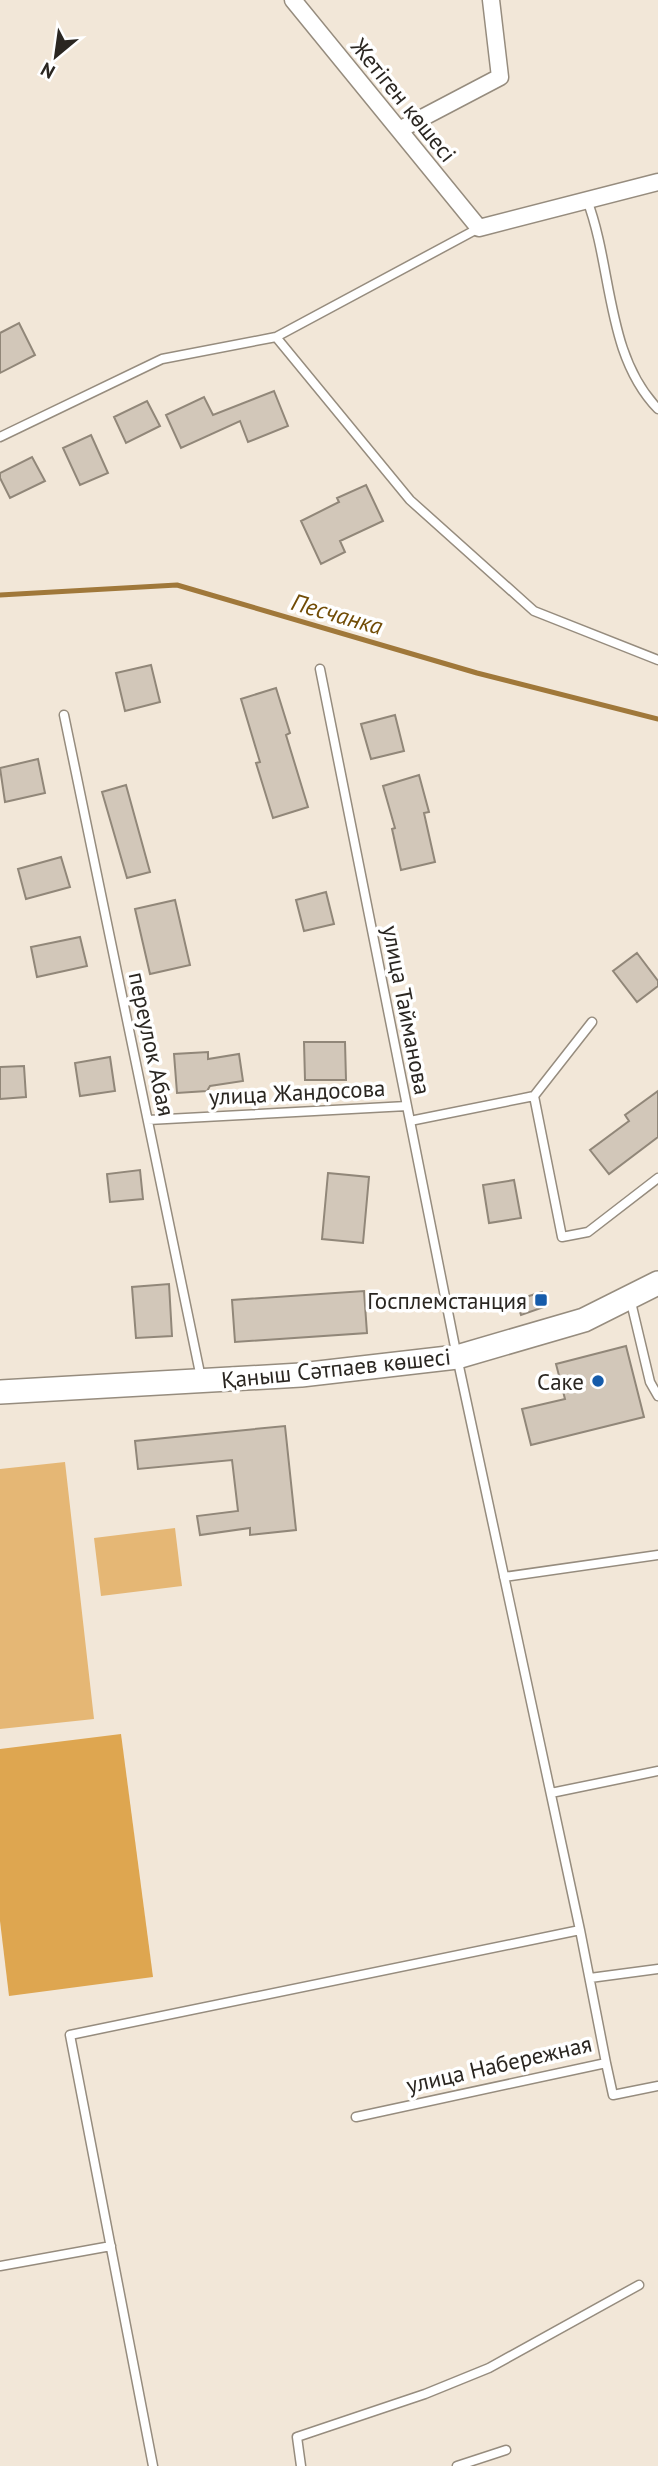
<svg xmlns="http://www.w3.org/2000/svg" width="658" height="2466" viewBox="0 0 658 2466" font-family="'PT Sans',sans-serif">
  <style>
    .green { fill: #e5b775 }
    .forest { fill: #dea650 }
    .lines { fill: none; stroke-linecap: round; stroke-linejoin: round }
    .stream { stroke: #a0783a; stroke-width: 5 }
    .building { fill: #d2c7b9; stroke: #918779; stroke-width: 2 }
    .lane-casing { stroke: #968c7e; stroke-width: 11 }
    .street-casing { stroke: #968c7e; stroke-width: 19 }
    .secondary-casing { stroke: #968c7e; stroke-width: 26 }
    .lane { stroke: #fff; stroke-width: 8 }
    .street { stroke: #fff; stroke-width: 16 }
    .secondary { stroke: #fff; stroke-width: 23 }
    .poi-dot { fill: #155baa; stroke: #fff; stroke-width: 2.5 }
    .labels { text-anchor: middle; dominant-baseline: central; stroke-width: 7; stroke-linejoin: round; paint-order: stroke }
    .street-label { font-size: 23px; fill: #2a2621; stroke: #fff }
    .poi-label { font-size: 23px; fill: #2a2621; stroke: #fff; text-anchor: end }
    .water-label { font-size: 24px; font-style: italic; fill: #714c06; stroke: #fff }
  </style>
  <rect width="100%" height="100%" fill="#f2e7d8"/>
  <!-- green -->
  <path class="green" d="M65 1462 94 1719 0 1729V1469Z
    M175 1528 182 1586 101 1596 94 1538Z"/>
  <!-- forest -->
  <path class="forest" d="M121 1734 153 1977 9 1996 0 1921V1749Z"/>
  <g class="lines">
    <!-- stream -->
    <path class="stream" d="M0 595 177 585 477 673 658 719"/>
  </g>
  <!-- building -->
  <path class="building" d="M19 323 35 355 0 373V333Z
    M274 391 288 426 248 442 240 421 181 448 166 415 204 397 213 415Z
    M147 401 160 426 126 443 114 417Z
    M91 435 108 473 80 485 63 448Z
    M32 457 45 481 10 498 0 478V473Z
    M366 485 383 521 340 541 345 552 321 564 301 521 339 502 337 498Z
    M151 665 160 702 125 711 116 673Z
    M276 688 290 733 286 735 308 807 273 818 256 763 260 762 241 699Z
    M395 715 404 751 371 759 361 724Z
    M38 759 45 793 5 802 0 768Z
    M419 775 429 812 424 813 435 862 401 870 392 829 395 828 383 786Z
    M126 785 150 872 127 878 102 792Z
    M61 857 70 887 26 899 18 869Z
    M326 892 334 924 304 931 296 900Z
    M175 900 190 965 150 974 135 909Z
    M80 937 87 966 37 977 31 947Z
    M637 953 658 981V986L637 1002 613 971Z
    M304 1042H345L346 1080H305Z
    M208 1052V1059L239 1054 243 1081 210 1086 207 1091 177 1093 174 1054Z
    M110 1057 115 1091 80 1096 75 1063Z
    M24 1066 26 1097 0 1099V1067Z
    M658 1091V1137L609 1174 590 1150 629 1121 625 1115Z
    M140 1170 143 1199 110 1202 107 1174Z
    M328 1173 369 1177 363 1243 322 1239Z
    M514 1180 521 1218 489 1223 483 1185Z
    M169 1284 172 1336 136 1338 132 1287Z
    M364 1291 367 1333 235 1342 232 1300Z
    M542 1292 547 1306 521 1315 516 1300Z
    M626 1346 644 1417 531 1445 522 1409 565 1399 556 1364Z
    M285 1426 296 1530 250 1535V1528L200 1535 197 1516 238 1511 232 1460 138 1469 135 1441Z"/>
  <g class="lines">
    <defs>
      <path id="lane" d="M587 200C613 268 605 354 658 409
        M479 228 276 337 410 500 534 611 658 660
        M0 437 162 359 276 337
        M64 715 201 1378
        M534 1096 562 1237 588 1232 658 1178
        M148 1120 407 1106
        M410 1121 534 1096 592 1022
        M630 1298 650 1382 658 1396
        M504 1577 658 1555
        M551 1793 658 1771
        M590 1978 658 1969
        M606 2063 613 2095 658 2086
        M356 2117 606 2063 580 1930
        M0 2266 111 2246
        M153 2466 70 2035 580 1930 457 1357 320 669
        M301 2466 297 2437 425 2394 489 2368 639 2285
        M457 2466 506 2450"/>
      <path id="street" d="M293 0 479 228 658 182
        M399 130 500 77 491 0"/>
      <path id="secondary" d="M0 1392 301 1375 457 1357 584 1320 658 1283"/>
    </defs>
    <!-- lane casing -->
    <use href="#lane" class="lane-casing"/>
    <!-- street casing -->
    <use href="#street" class="street-casing"/>
    <!-- secondary casing -->
    <use href="#secondary" class="secondary-casing"/>
    <!-- lane -->
    <use href="#lane" class="lane"/>
    <!-- street -->
    <use href="#street" class="street"/>
    <!-- secondary -->
    <use href="#secondary" class="secondary"/>
  </g>
  <!-- markers -->
  <g class="poi-dot">
    <rect x="534" y="1293" width="14" height="14" rx="3.5"/>
    <circle cx="598" cy="1381" r="7"/>
  </g>
  <g class="labels">
    <!-- street labels -->
    <g class="street-label">
      <text transform="translate(404 100) rotate(51)">Жетіген көшесі</text>
      <text transform="translate(407 1010) rotate(79)">улица Тайманова</text>
      <text transform="translate(152 1044) rotate(78)">переулок Абая</text>
      <text transform="translate(297 1092) rotate(-3)">улица Жандосова</text>
      <text transform="translate(336 1368) rotate(-6)">Қаныш Сәтпаев көшесі</text>
      <text transform="translate(499 2064) rotate(-13)">улица Набережная</text>
    </g>
    <!-- poi labels -->
    <g class="poi-label">
      <text x="527" y="1300">Госплемстанция</text>
      <text x="584" y="1381">Саке</text>
    </g>
    <!-- water labels -->
    <g class="water-label">
      <text transform="translate(337 614) rotate(16)">Песчанка</text>
    </g>
  </g>
  <!-- north arrow -->
  <g transform="translate(56 56) rotate(209)" stroke="#ffffff" stroke-width="5" paint-order="stroke">
  <path d="M0-5L12 26L0 18L-12 26Z" fill="#2a2621"/>
  <text y="-10" font-size="19" font-weight="bold" text-anchor="middle" fill="#2a2621">N</text>
  </g>
</svg>
